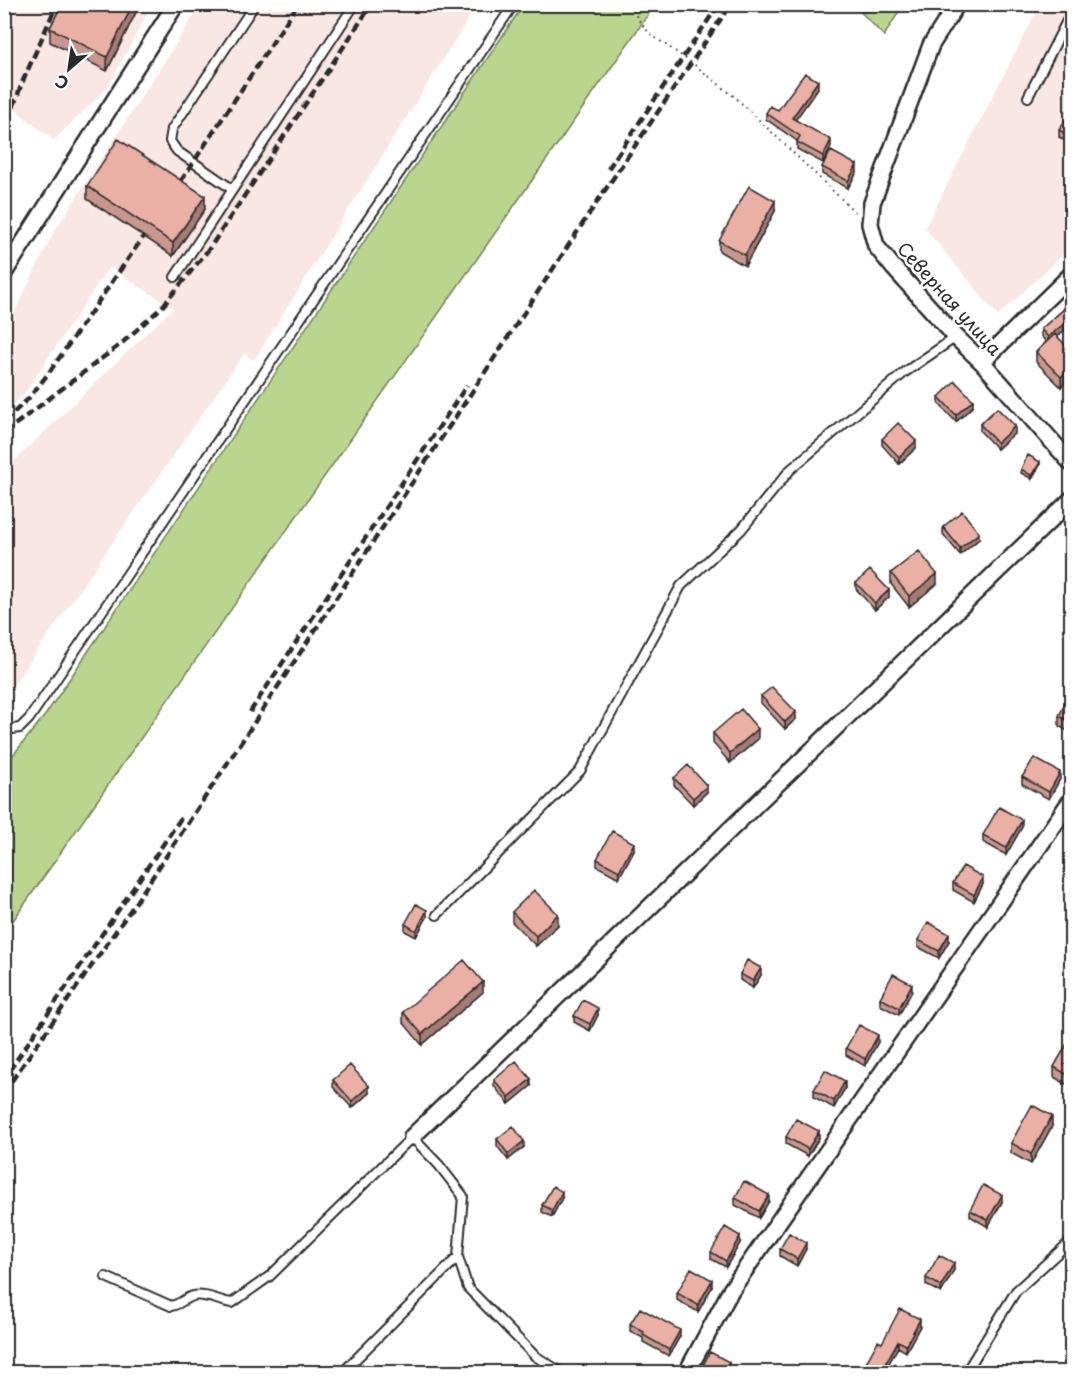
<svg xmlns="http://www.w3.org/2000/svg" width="1076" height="1377" viewBox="0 0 1076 1377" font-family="'Playpen Sans',sans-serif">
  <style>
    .built { fill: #f9e7e4 }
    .green { fill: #bad58d; stroke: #72805c; stroke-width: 1.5 }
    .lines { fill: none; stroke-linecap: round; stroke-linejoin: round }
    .lane-casing { stroke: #2b2b2b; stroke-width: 12 }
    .street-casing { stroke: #2b2b2b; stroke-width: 20 }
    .path { stroke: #2b2b2b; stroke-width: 2; stroke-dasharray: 1.5 4.5; stroke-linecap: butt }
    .lane { stroke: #fff; stroke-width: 8 }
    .street { stroke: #fff; stroke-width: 15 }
    .rail { stroke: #2b2b2b; stroke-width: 4.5; stroke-dasharray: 9 4.5; stroke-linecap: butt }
    .wall { fill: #c9978e; stroke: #2b2b2b; stroke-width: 1.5 }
    .shaded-wall { fill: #a47b74; stroke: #2b2b2b; stroke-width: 1.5 }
    .building { fill: #eab0a5; stroke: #2b2b2b; stroke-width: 1.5 }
    .labels { text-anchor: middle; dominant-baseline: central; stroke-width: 5; stroke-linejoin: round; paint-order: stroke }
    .street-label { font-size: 18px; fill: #2b2b2b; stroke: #fff }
  </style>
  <rect width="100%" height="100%" fill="#fff"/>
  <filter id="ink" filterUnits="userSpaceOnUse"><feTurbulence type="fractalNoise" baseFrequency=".0167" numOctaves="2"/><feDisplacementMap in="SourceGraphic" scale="12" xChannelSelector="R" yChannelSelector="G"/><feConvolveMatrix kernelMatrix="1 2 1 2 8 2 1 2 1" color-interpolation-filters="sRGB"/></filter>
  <g filter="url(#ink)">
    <!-- built -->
    <path class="built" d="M4 5H152L107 88 54 140 5 102Z
      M201 5H477L254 360 244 354 5 697V470L173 308 109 267 24 394 5 414 4 334 54 232Z
      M1040 5H1071V247L998 316 925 228Z"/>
    <!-- green -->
    <path class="green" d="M524 4 655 5 5 932V765L46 714Z
      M854 5H903L884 36Z"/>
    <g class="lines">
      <defs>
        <path id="lane" d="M1028 97 1072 11
          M232 189 177 151 170 141 172 129 255 4
          M175 277 355 4
          M4 730 20 728 29 719 514 4
          M437 915 580 771 681 586 741 530 790 470 905 372 956 337
          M106 1277 171 1306C181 1304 185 1298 193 1296 206 1293 220 1302 232 1303L270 1276 412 1137 439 1165 463 1196 458 1257 468 1288 535 1356 561 1372
          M343 1372 458 1257
          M966 1372 1016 1291 1072 1240"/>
        <path id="street" d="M957 4 931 45 872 203 870 224 876 246 893 267 956 337 982 362 1072 464
          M4 273 176 4
          M982 362 1072 274
          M412 1137 1072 499
          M687 1372 731 1290 1072 799"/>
      </defs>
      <!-- lane casing -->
      <use href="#lane" class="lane-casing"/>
      <!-- street casing -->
      <use href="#street" class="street-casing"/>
      <!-- path -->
      <path class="path" d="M632 4 637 18 650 34 692 63 735 97 856 213"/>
      <!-- lane -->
      <use href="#lane" class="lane"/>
      <!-- street -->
      <use href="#street" class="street"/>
      <!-- rail -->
      <path class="rail" d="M4 133 22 83 57 4
        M608 169 719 4
        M173 193 298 4
        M4 422 28 399 48 374 153 223
        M4 433 122 343 162 307 209 249 372 4
        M250 712 467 385
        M9 1071 181 818
        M4 1092 136 902 597 202 731 4"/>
    </g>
    <!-- wall -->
    <path class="wall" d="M62 4H140L107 71 50 42V28Z
      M818 88 795 120 831 147 823 163 797 149V141L766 119V113L778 110Z
      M1071 119V144L1059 137V130Z
      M822 167 857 172 848 188 822 174Z
      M87 186 205 209 173 256 87 199Z
      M775 211 745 266 719 251V241Z
      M1071 303V325L1057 337 1071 351 1061 387 1036 362V352L1046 342 1041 336V329Z
      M939 397 973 406 956 422 939 404Z
      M980 424 1015 433 997 449 980 431Z
      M882 439 916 448 899 464 882 445Z
      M1040 465 1032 479 1021 473V469Z
      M943 527 979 539 960 555 943 534Z
      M891 573 937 584 909 607 891 584Z
      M856 583 889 597 875 610 856 589Z
      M1071 693V733L1059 726V716Z
      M761 696 796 719 785 729 761 703Z
      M713 733 758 739 730 763 713 743Z
      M1022 777 1060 779 1049 799 1022 784Z
      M674 778 707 792 693 805 674 785Z
      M1022 827 1006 855 983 842V835Z
      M634 850 619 878 597 866V859Z
      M953 883 983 884 974 902 953 890Z
      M512 912 558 925 536 946 512 922Z
      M427 917 416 937 405 931V924Z
      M918 940 949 941 939 958 918 947Z
      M740 974 761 975 753 988 740 980Z
      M912 991 899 1015 880 1005V998Z
      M483 992 422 1045 403 1022V1012Z
      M598 1015 590 1031 574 1022V1016Z
      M1071 1037V1087L1054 1077V1067Z
      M878 1042 865 1066 846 1055V1048Z
      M333 1080 369 1093 352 1108 333 1087Z
      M494 1080 531 1086 509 1104 494 1086Z
      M845 1088 834 1108 814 1097V1090Z
      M1052 1126 1031 1164 1011 1153V1143Z
      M786 1137 819 1138 808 1156 786 1144Z
      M497 1139 524 1147 508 1160 497 1146Z
      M562 1198 552 1217 542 1212V1205Z
      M735 1198 769 1201 759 1218 735 1205Z
      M1002 1202 988 1227 970 1216V1210Z
      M740 1243 726 1267 711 1259V1252Z
      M780 1249H806L797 1266 780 1256Z
      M954 1270 941 1293 926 1285V1278Z
      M712 1287 698 1312 677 1300V1293Z
      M630 1324 680 1336 669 1356 643 1342V1338L630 1331Z
      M920 1326 906 1352 898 1347 884 1372H871L866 1370V1363L882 1343Z"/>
    <!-- shaded-wall -->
    <path class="shaded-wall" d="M133 4H140L107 71V57Z
      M818 81V88L792 125V118Z
      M831 140V147L823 163V156Z
      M857 165V172L848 188V181Z
      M205 196V209L173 256V243Z
      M775 201V211L745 266V255Z
      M1071 318V325L1048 344V337Z
      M1071 366V376L1061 387V377Z
      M973 400V406L956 422V415Z
      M1015 426V433L997 449V443Z
      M916 441V448L899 464V457Z
      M1040 462V465L1032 479V476Z
      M979 533V539L960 555V548Z
      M937 574V584L909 607V596Z
      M889 590V597L875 610V603Z
      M796 712V719L785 729V722Z
      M758 729V739L730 763V753Z
      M1060 772V779L1049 799V792Z
      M707 786V792L693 805V798Z
      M1022 820V827L1006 855V848Z
      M634 843V850L619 878V871Z
      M983 877V884L974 902V895Z
      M427 910V917L416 937V931Z
      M558 914V925L536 946V936Z
      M949 934V941L939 958V951Z
      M761 968V975L753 988V981Z
      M483 982V992L422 1045V1034Z
      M912 984V991L899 1015V1008Z
      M598 1008V1015L590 1031V1024Z
      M878 1035V1042L865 1066V1059Z
      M531 1079V1086L509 1104V1097Z
      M845 1081V1088L834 1108V1101Z
      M369 1086V1093L352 1108V1101Z
      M1052 1116V1126L1031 1164V1154Z
      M819 1131V1138L808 1156V1149Z
      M524 1141V1147L508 1160V1154Z
      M562 1192V1198L552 1217V1210Z
      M769 1195V1201L759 1218V1211Z
      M1002 1195V1202L988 1227V1220Z
      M740 1236V1243L726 1267V1261Z
      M806 1243V1249L797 1266V1259Z
      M954 1263V1270L941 1293V1286Z
      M712 1280V1287L698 1312V1305Z
      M920 1319V1326L906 1352V1345Z
      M680 1330V1336L669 1356V1350Z
      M898 1341V1347L884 1372H881Z
      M729 1362V1369L727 1372H723Z"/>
    <!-- building -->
    <path class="building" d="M62 4H133L107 57 50 28Z
      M805 73 818 81 792 118 831 140 823 156 797 142 800 136 766 113 770 106 778 110Z
      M1067 117 1071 119V137L1059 130Z
      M118 139 205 196 173 243 87 186Z
      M831 151 857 165 848 181 822 167Z
      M749 186 775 201 745 255 719 241Z
      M1071 303V318L1048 337 1041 329Z
      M1055 334 1071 351V366L1061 377 1036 352Z
      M955 381 973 400 956 415 939 397Z
      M997 408 1015 426 997 443 980 424Z
      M898 423 916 441 899 457 882 439Z
      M1028 455 1040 462 1032 476 1021 469Z
      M962 511 979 533 960 548 943 527Z
      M919 551 937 574 909 596 891 573Z
      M870 570 889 590 875 603 856 583Z
      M772 687 796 712 785 722 761 696Z
      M1071 693V723L1059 716Z
      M741 709 758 729 730 753 713 733Z
      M1034 758 1060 772 1049 792 1022 777Z
      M688 765 707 786 693 798 674 778Z
      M999 807 1022 820 1006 848 983 835Z
      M612 831 634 843 619 871 597 859Z
      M963 866 983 877 974 895 953 883Z
      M534 890 558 914 536 936 512 912Z
      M416 904 427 910 416 931 405 924Z
      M928 922 949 934 939 951 918 940Z
      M464 960 483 982 422 1034 403 1012Z
      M747 960 761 968 753 981 740 974Z
      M893 974 912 984 899 1008 880 998Z
      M583 1000 598 1008 590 1024 574 1016Z
      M859 1025 878 1035 865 1059 846 1048Z
      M1071 1037V1077L1054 1067Z
      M516 1061 531 1079 509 1097 494 1080Z
      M350 1065 369 1086 352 1101 333 1080Z
      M825 1070 845 1081 834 1101 814 1090Z
      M1032 1105 1052 1116 1031 1154 1011 1143Z
      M796 1119 819 1131 808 1149 786 1137Z
      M513 1126 524 1141 508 1154 497 1139Z
      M744 1181 769 1195 759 1211 735 1198Z
      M983 1185 1002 1195 988 1220 970 1210Z
      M553 1186 562 1192 552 1210 542 1205Z
      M725 1227 740 1236 726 1261 711 1252Z
      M789 1233 806 1243 797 1259 780 1249Z
      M939 1255 954 1263 941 1286 926 1278Z
      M691 1268 712 1280 698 1305 677 1293Z
      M640 1308 680 1330 669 1350 643 1335 644 1332 630 1324Z
      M900 1309 920 1319 906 1345 898 1341 881 1371 866 1363 878 1341 882 1343Z
      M710 1352 729 1362 723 1372H703L700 1371Z"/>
  </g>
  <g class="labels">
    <!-- street labels -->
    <g class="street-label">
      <text transform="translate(950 298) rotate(48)">Северная улица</text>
    </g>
  </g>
  <!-- margin -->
  <rect width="1076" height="1377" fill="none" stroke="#fff" stroke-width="24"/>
  <rect x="12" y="12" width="1052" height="1353" fill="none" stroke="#2b2b2b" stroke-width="2" filter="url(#ink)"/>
  <!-- north arrow -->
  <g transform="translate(69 69) rotate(209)" stroke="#ffffff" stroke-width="4.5" paint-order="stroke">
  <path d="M0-4.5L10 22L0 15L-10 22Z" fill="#2b2b2b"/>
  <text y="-9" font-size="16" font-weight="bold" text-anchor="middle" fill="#2b2b2b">С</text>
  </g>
</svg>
